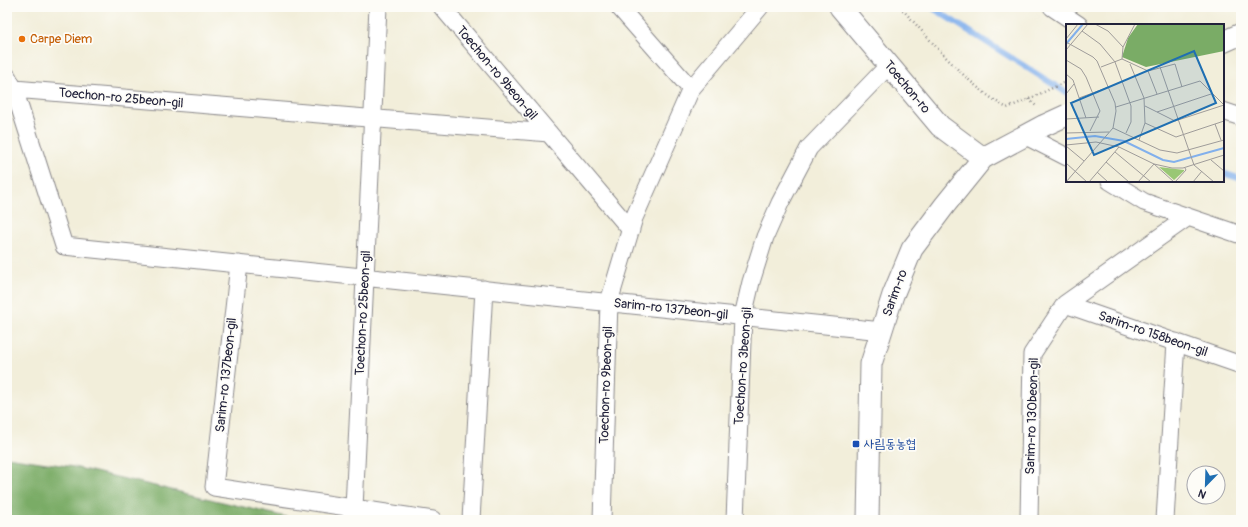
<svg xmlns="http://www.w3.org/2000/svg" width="1248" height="527" viewBox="0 0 1248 527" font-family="Pangolin,'Poor Story',sans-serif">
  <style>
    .forest { fill: #7aac66; stroke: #4e6750 }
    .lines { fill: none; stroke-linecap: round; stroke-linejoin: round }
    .stream { stroke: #82b0ec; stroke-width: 6 }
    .minor-casing { stroke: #8a888a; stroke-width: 19 }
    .tertiary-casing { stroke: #8a888a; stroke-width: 23 }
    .path { stroke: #8a888a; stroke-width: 2.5; stroke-dasharray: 1 3; stroke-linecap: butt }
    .minor { stroke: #fff; stroke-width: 17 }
    .tertiary { stroke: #fff; stroke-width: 21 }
    .tertiary-bridge-casing { stroke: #8a888a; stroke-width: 23; stroke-linecap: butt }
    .tertiary-bridge { stroke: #fff; stroke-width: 21 }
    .food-dot { fill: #e8710a; stroke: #fdfcf7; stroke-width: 1.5 }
    .transit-dot { fill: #1a4fb4; stroke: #fdfcf7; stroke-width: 1.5 }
    .labels { text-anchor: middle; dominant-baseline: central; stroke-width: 3.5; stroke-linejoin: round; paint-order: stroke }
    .food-label { font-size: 13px; fill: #c56008; stroke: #fdfcf7; text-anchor: start }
    .street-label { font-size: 13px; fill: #22223b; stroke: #fdfcf7 }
    .transit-label { font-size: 13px; fill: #164399; stroke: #fdfcf7; text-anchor: start }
    .inset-river { fill: none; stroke: #82b0ec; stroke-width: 2 }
    .inset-road { fill: none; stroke: #9f9c9a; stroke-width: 1 }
    .view { fill: #1f6fb2; fill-opacity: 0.15; stroke: #1f6fb2; stroke-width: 2 }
    .inset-edge { fill: none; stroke: #22223b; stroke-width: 2 }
  </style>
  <rect width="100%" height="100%" fill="#fdfcf7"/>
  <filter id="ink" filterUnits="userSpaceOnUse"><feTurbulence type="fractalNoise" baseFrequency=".025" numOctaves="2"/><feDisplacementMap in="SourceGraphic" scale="8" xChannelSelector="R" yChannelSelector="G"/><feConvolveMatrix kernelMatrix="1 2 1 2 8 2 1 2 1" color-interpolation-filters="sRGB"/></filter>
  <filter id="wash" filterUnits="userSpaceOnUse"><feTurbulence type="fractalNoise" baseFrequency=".012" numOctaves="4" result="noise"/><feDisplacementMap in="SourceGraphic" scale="16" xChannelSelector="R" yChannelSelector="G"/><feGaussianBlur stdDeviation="0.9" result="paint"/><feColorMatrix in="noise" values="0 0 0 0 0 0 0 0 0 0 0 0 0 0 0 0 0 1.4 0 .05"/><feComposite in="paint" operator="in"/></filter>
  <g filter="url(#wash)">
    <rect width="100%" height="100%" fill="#f2eeda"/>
    <!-- forest -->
    <path class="forest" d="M7 457 74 467 299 520H7Z"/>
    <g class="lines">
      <!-- stream -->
      <path class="stream" d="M931 7 1067 93
        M1223 173 1241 179"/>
    </g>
  </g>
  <g filter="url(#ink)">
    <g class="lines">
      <defs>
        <path id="minor" d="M442 7 631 230
          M619 7 691 89
          M1052 7 1079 25
          M7 76 14 89 64 246 882 331
          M14 89 549 133
          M1223 111 1241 117
          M1024 135 1067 157
          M1110 181 1144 202 1241 235
          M239 264 214 487 433 520
          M1065 304 1241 365
          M354 508 378 7
          M471 520 484 289
          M602 520 609 302 634 218 691 89 760 7
          M735 520 743 316 751 282 765 237 780 203 809 148 889 65
          M1029 520 1032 354 1065 304 1188 217
          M1165 520 1176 342"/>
        <path id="tertiary" d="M840 7 940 126 983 158
          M1223 42 1241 34
          M868 520 871 364 893 295 912 249 945 205 983 158 1043 126"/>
      </defs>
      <!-- minor casing -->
      <use href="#minor" class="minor-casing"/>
      <!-- tertiary casing -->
      <use href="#tertiary" class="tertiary-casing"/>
      <!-- path -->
      <path class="path" d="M900 7C933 42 965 84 1007 108L1029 99 1067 81
        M1029 99 1037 107"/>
      <!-- minor -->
      <use href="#minor" class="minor"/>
      <!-- tertiary -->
      <use href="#tertiary" class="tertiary"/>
      <defs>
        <path id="tertiary-bridge" d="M1043 126 1067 115"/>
      </defs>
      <!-- tertiary-bridge casing -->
      <use href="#tertiary-bridge" class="tertiary-bridge-casing"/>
      <!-- tertiary-bridge -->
      <use href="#tertiary-bridge" class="tertiary-bridge"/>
    </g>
  </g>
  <!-- markers -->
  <circle class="food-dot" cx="22" cy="39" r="4"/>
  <rect class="transit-dot" x="852" y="440" width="8" height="8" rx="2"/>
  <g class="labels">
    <!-- food labels -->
    <g class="food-label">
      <text x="30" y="39">Carpe Diem</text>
    </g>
    <!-- street labels -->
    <g class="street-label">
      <text transform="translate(497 73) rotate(50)">Toechon-ro 9beon-gil</text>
      <text transform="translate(907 87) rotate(50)">Toechon-ro</text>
      <text transform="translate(121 98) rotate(5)">Toechon-ro 25beon-gil</text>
      <text transform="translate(895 293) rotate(-70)">Sarim-ro</text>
      <text transform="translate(671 309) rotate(6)">Sarim-ro 137beon-gil</text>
      <text transform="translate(363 313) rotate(-87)">Toechon-ro 25beon-gil</text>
      <text transform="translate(1153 334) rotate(19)">Sarim-ro 158beon-gil</text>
      <text transform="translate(743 366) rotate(-86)">Toechon-ro 3beon-gil</text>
      <text transform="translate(226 375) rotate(-84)">Sarim-ro 137beon-gil</text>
      <text transform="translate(606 385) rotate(-88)">Toechon-ro 9beon-gil</text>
      <text transform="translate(1032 416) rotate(-88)">Sarim-ro 130beon-gil</text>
    </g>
    <!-- transit labels -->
    <g class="transit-label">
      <text x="864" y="444">사림동농협</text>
    </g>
  </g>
  <!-- overview -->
  <g transform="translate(1066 24)">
    <rect width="158" height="158" fill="#f2eeda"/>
    <path d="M93 143 118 146V147L108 156Z" fill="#99c775"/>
    <path d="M72 0H158V27L80 43 56 33 62 14Z" fill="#7aac66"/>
    <path class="inset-river" d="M0 20 17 0M0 115 29 112 58 117 97 136 108 138 158 124"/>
    <path class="inset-road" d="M29 0 42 7 57 23 56 35M16 7 34 20 49 38 65 82V98L60 109M0 15 12 0M0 18 27 33 31 37 49 79 50 87 47 104 0 158M57 23 69 0M0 26 22 0M0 36 15 45 20 53 34 87 24 107M64 40 78 74 79 99 73 116M35 43 56 35 82 47 109 40 116 63M94 43 128 141 148 158M82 47 91 70M0 50 7 56 20 94M0 70 8 60M13 74 43 63M79 82 109 97 158 81M50 83 134 57 158 81M91 88 145 70M0 95 33 93M79 99 110 113 158 97M149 100 155 116M47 104 94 126 111 129 158 116M0 109 43 108M0 121 30 118 53 123 88 140 106 144H117L158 131M0 122 18 137M49 128 85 158M145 136 158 147M40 138 63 158M0 139 21 158M31 148 42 158M23 158 53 123M72 158 88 140 108 158M109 158 120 146 119 144M127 158 136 147"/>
    <path class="view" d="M128 27 150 79 28 131 5 79Z"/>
    <rect width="158" height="158" class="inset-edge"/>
  </g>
  <!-- margin -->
  <rect width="1248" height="527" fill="none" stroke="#fdfcf7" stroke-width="24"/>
  <!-- north arrow -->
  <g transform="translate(1206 485) rotate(203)"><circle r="19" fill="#fdfcf7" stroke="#a5a5ac"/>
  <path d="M0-3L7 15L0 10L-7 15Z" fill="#1f6fb2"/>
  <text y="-6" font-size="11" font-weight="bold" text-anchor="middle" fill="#22223b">N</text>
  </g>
</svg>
